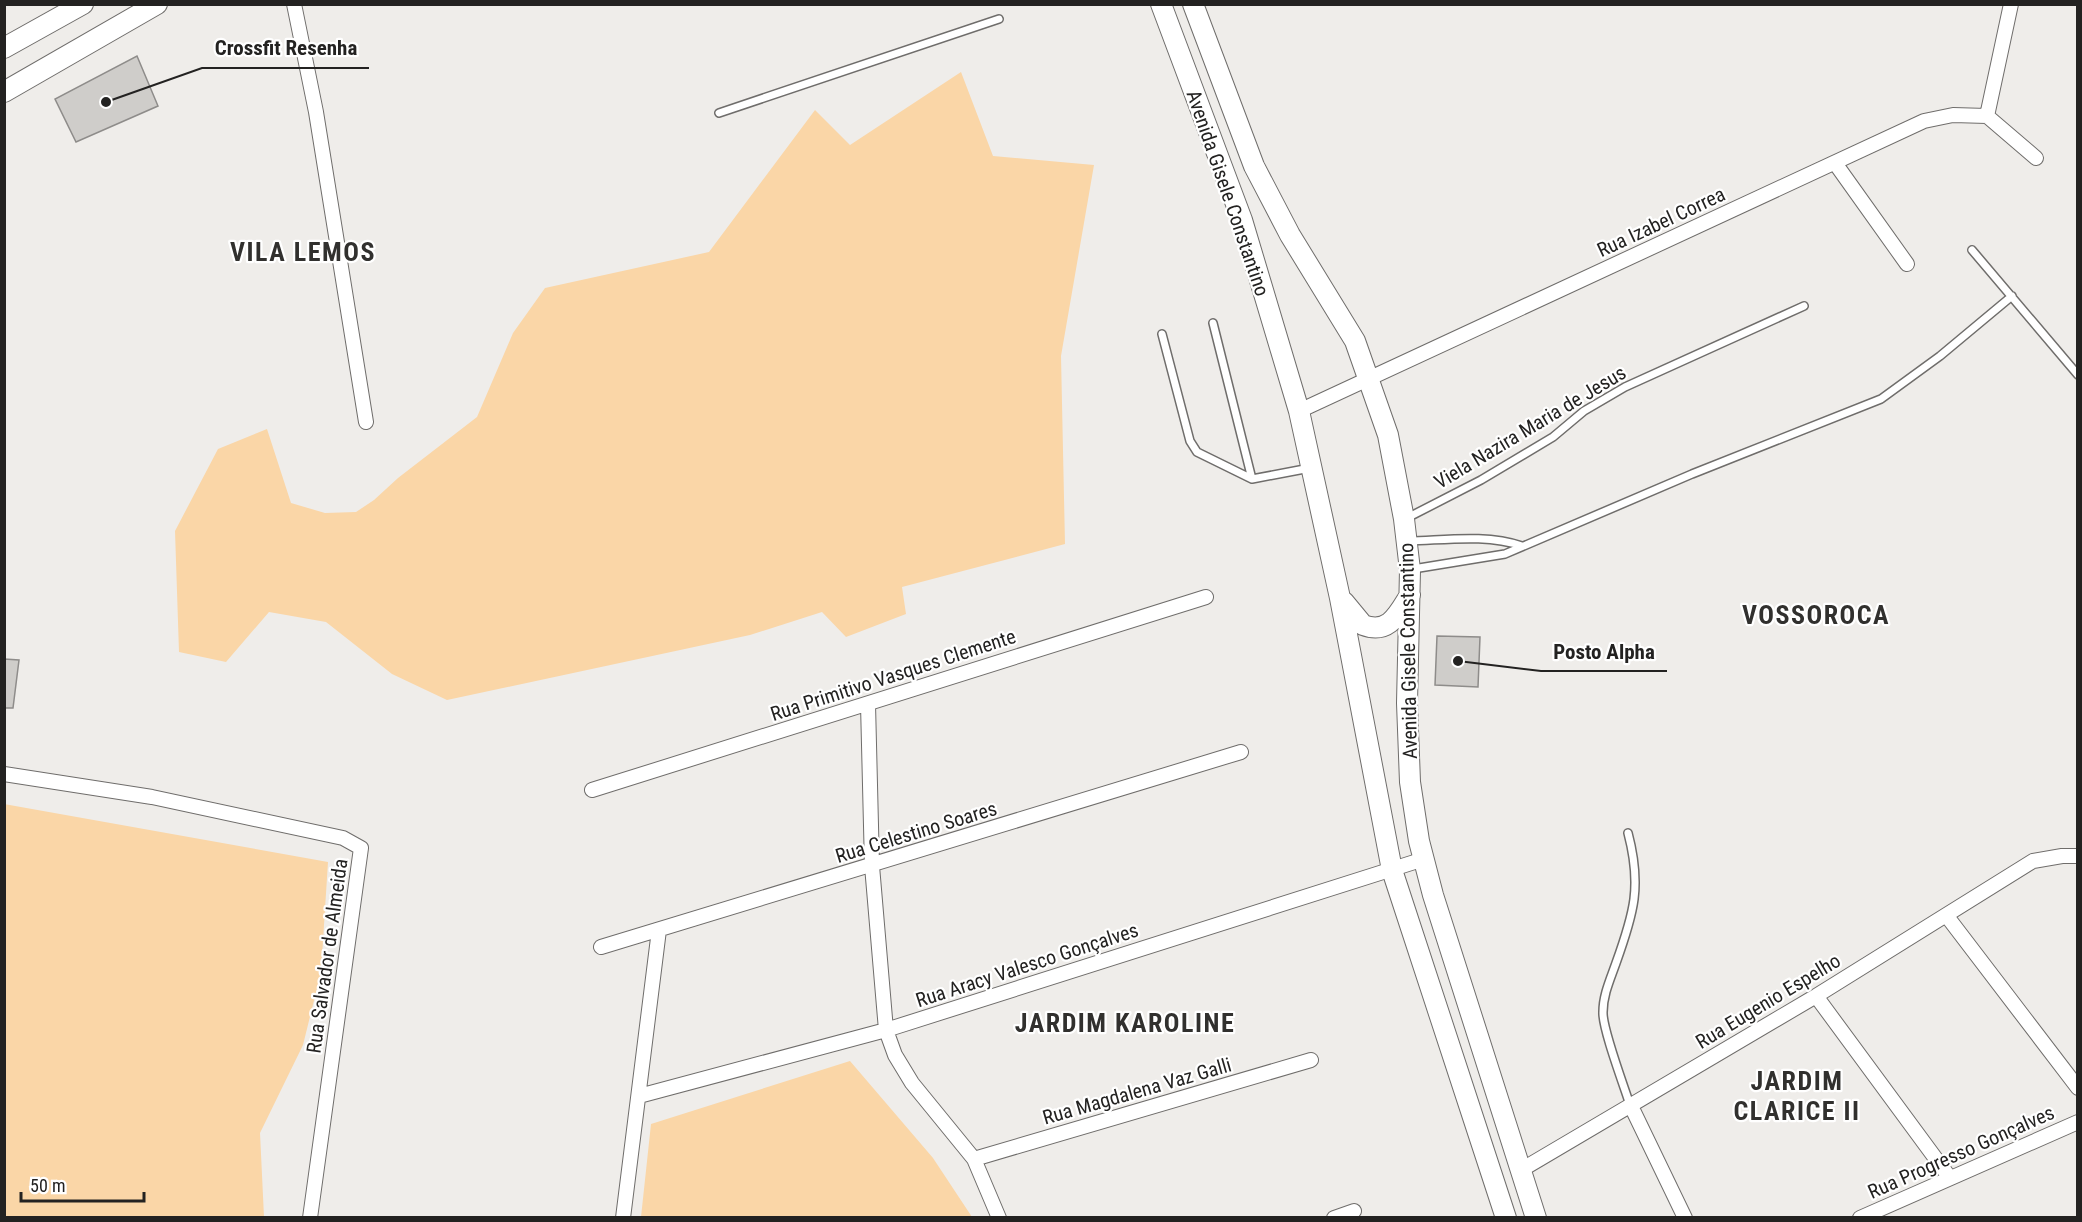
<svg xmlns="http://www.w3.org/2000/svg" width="2082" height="1222" viewBox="0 0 2082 1222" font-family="'Roboto Condensed',sans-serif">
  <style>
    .green { fill: #fad6a7 }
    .building { fill: #cfcdca; stroke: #8e8c8a; stroke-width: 1.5 }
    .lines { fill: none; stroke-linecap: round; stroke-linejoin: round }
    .lane-casing { stroke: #6f6d6b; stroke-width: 10 }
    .street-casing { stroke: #6f6d6b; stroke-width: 16 }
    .secondary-casing { stroke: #6f6d6b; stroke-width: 22 }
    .lane { stroke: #fff; stroke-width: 7 }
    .street { stroke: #fff; stroke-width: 14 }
    .secondary { stroke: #fff; stroke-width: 20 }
    .labels { text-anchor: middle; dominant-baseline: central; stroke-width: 4.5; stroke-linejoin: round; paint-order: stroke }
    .street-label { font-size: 20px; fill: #232221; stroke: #fff }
    .district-label { font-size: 26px; font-weight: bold; letter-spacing: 1.5px; fill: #31302e; stroke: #fff }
    .leader { fill: none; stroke: #232221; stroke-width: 2 }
    .callout-dot { fill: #232221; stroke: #fff; stroke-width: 2 }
    .callout-label { font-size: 21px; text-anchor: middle; font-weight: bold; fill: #232221; stroke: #fff; stroke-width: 4.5; stroke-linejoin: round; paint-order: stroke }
  </style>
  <rect width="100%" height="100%" fill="#efedea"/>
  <!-- green -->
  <path class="green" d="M961 72 993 156 1094 165 1061 356 1065 544 902 587 906 614 846 637 822 612 750 635 447 700 392 674 326 622 269 612 226 662 179 652 175 531 218 449 267 429 291 503 325 513 356 512 374 500 398 478 477 417 513 333 545 288 709 252 815 110 850 145Z
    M4 804 328 862 321 972 303 1045 260 1133 264 1217H5Z
    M850 1061 933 1158 972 1217H641L651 1124Z"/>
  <!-- building -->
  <path class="building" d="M137 56 158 106 76 142 55 99Z
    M1437 636 1480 637 1478 687 1435 685Z
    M4 659 19 660 13 708H4Z"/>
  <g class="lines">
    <defs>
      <path id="lane" d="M719 113 999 19
        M1972 250 2078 375
        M1213 323 1252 479
        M1162 334 1190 441 1197 452 1252 479 1310 468
        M1407 518 1481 480 1553 437 1584 411 1625 387 1804 306
        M1409 541C1447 540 1486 534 1522 546
        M1413 569 1505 554 1692 474 1881 399 1940 356 2012 296
        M1628 833C1642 886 1634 913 1616 963 1610 980 1603 995 1603 1012 1602 1028 1624 1086 1630 1105"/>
      <path id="street" d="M294 4 316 112 366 422
        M1987 116 2011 4
        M1835 163 1907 264
        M1299 411 1924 121 1953 115 1987 116 2036 158
        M868 704 872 866 886 1030 895 1055 912 1083 974 1159 999 1218
        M4 774 152 797 343 838 361 848 310 1218
        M592 790 1206 597
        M1946 915 2078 1088
        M601 947 1241 752
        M1816 996 1950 1178
        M639 1096 886 1030 1424 859
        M1631 1106 1685 1218
        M974 1159 1311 1060
        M1521 1170 1816 996 2033 861 2062 856H2078
        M623 1218 659 930
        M1334 1218 1354 1211
        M1860 1218 2078 1122"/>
      <path id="secondary" d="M1161 4 1242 220 1299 411 1340 598 1392 870 1506 1218
        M1193 4 1254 166 1290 235 1355 341 1388 435 1404 519 1410 570 1407 703 1410 782 1419 841 1433 895 1536 1218
        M4 48 83 4
        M4 92 157 4
        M1344 602 1363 625C1389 635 1398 614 1410 595"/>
    </defs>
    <!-- lane casing -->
    <use href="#lane" class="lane-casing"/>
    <!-- street casing -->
    <use href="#street" class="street-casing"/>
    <!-- secondary casing -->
    <use href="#secondary" class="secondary-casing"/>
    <!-- lane -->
    <use href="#lane" class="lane"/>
    <!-- street -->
    <use href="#street" class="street"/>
    <!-- secondary -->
    <use href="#secondary" class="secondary"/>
  </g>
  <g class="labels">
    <!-- street labels -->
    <g class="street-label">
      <text transform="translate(1228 193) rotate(71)">Avenida Gisele Constantino</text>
      <text transform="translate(1661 222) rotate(-25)">Rua Izabel Correa</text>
      <text transform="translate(1530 427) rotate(-31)">Viela Nazira Maria de Jesus</text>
      <text transform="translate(1408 651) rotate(-91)">Avenida Gisele Constantino</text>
      <text transform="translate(893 675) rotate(-18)">Rua Primitivo Vasques Clemente</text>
      <text transform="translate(916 832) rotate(-17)">Rua Celestino Soares</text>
      <text transform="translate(327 956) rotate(-82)">Rua Salvador de Almeida</text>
      <text transform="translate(1027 965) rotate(-18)">Rua Aracy Valesco Gonçalves</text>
      <text transform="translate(1768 1001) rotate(-31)">Rua Eugenio Espelho</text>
      <text transform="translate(1137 1091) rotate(-16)">Rua Magdalena Vaz Galli</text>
      <text transform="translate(1961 1152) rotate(-24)">Rua Progresso Gonçalves</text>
    </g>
    <!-- district labels -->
    <g class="district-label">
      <text x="303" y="252">VILA LEMOS</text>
      <text x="1816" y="615">VOSSOROCA</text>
      <text x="1125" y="1023">JARDIM KAROLINE</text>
      <text x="1797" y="1081">JARDIM<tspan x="1797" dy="30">CLARICE II</tspan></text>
    </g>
  </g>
  <!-- callouts -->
  <path class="leader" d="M106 102L202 68H369M1458 661L1541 671H1667"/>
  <g class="callout-dot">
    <circle cx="106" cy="102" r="6"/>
    <circle cx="1458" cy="661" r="6"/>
  </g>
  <g class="callout-label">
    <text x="286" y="55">Crossfit Resenha</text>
    <text x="1604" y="659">Posto Alpha</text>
  </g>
  <!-- border -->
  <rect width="2082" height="1222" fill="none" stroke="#232221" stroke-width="12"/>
  <!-- scale -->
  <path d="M21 1192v9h123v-9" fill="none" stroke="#232221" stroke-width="3"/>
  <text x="30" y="1192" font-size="18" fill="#232221" stroke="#ffffff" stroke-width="4.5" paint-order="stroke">50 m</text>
</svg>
